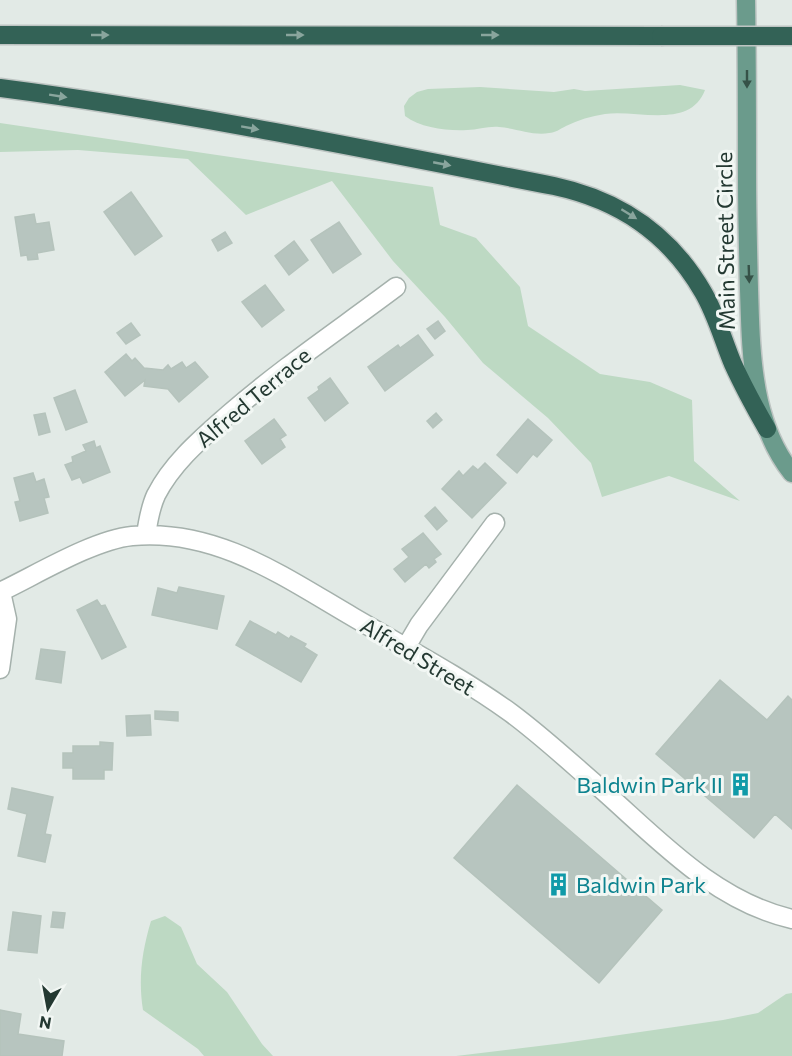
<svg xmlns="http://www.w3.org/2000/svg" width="792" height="1056" viewBox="0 0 792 1056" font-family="Commissioner,sans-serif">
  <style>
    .green { fill: #bdd9c3 }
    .building { fill: #b7c5bf; stroke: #b5c3bc; stroke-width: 1.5 }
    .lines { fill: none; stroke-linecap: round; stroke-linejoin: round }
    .minor-casing { stroke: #a5b1ac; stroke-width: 21 }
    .primary-casing { stroke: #bdc4c2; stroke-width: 21 }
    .motorway-casing { stroke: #bdc4c2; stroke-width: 21 }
    .minor { stroke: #fff; stroke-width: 18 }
    .primary { stroke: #6b9b8c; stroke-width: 18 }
    .motorway { stroke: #336256; stroke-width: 18 }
    .motorway-bridge-casing { stroke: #bdc4c2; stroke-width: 21; stroke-linecap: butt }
    .motorway-bridge { stroke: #336256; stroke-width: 18 }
    .oneway { fill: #89a59d }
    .oneway2 { fill: #365248 }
    .labels { text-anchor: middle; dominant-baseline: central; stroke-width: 6; stroke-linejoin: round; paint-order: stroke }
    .street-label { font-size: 22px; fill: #243932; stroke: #f2f7f4 }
    .culture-label { font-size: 22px; fill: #0d838f; stroke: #f2f7f4; text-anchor: end }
  </style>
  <rect width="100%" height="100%" fill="#e2eae6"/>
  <!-- green -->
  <path class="green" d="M680 85 705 90C690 130 636 109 605 114 591 116 578 120 566 126 560 129 555 133 549 133 533 136 515 128 499 127 488 126 478 130 467 130 447 131 421 128 405 116L404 106 409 98 417 92 428 89 480 87 554 92 574 89 585 91Z
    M0 123 433 187 440 225 476 238 520 287 528 326 600 374 650 382 692 400 694 461 740 501 669 476 602 497 591 463 548 418 483 363 445 317 393 261 332 181 246 215 188 159 78 150 0 152Z
    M165 916 181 927 197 964 227 992 262 1044 273 1056H204L198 1049 143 1010C138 979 142 951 151 921Z
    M792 993V1056H456L564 1043 723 1020 758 1013 786 994Z"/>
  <!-- building -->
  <path class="building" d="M131 192 162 236 135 255 104 212Z
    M34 214 36 224 49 222 54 250 37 253 38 259 28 260 27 255 21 256 15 217Z
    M339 222 361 254 333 273 311 240Z
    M225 232 232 243 218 251 212 240Z
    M294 241 308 260 289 275 275 256Z
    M265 285 284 310 262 327 242 302Z
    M438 321 445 331 435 339 427 329Z
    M131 323 140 335 126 344 117 333Z
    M418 335 433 355 385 391 368 367 398 345 400 348Z
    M126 354 132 361 135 358 144 368 163 370 168 365 171 369 182 362 186 368 195 362 208 377 179 402 168 389 144 386 145 380 125 396 105 372Z
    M330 378 348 403 325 421 308 398 319 390 318 387Z
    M75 390 87 422 66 430 54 398Z
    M45 413 50 432 39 435 34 415Z
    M436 413 442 420 433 428 427 421Z
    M274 419 286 435 280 439 285 447 262 464 245 441Z
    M528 419 552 440 537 457 533 454 517 473 497 455Z
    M94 441 96 448 100 446 110 472 83 483 80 477 72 480 65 465 73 462 72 457 86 451 83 445Z
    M485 463 506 483 472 518 442 489 459 471 463 476 473 466 478 470Z
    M33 473 36 482 44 479 49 497 44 498 48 513 20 521 15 502 20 501 14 478Z
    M435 507 447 521 437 530 425 516Z
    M423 533 441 554 434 559 436 562 429 568 426 564 405 582 394 569 409 557 402 549Z
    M179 587 224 596 217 629 152 615 158 588 177 593Z
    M97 600 101 606 105 605 126 647 102 659 77 610Z
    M250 621 276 635 278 632 289 639 291 636 306 644 304 647 317 655 301 682 236 645Z
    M41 649 65 652 61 683 36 679Z
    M720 680 767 720 788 696 792 700V829L775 814 754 838 656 754Z
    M155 711 178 712V721L155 719Z
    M150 715 151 735 127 736 126 716Z
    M100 742 113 743 112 770H104V779H73V768H63V753H73V746H100Z
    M517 785 662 910 599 983 454 858Z
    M12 788 53 797 45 834 51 835 45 862 18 856 27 814 8 809Z
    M13 912 41 916 37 953 8 950Z
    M53 912 65 913 63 928 51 927Z
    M0 1010 21 1014 18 1034 64 1041 62 1056H0Z"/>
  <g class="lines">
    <defs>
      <path id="minor" d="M146 535C148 521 150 508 156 495 173 462 202 438 229 414 282 368 340 329 396 287
        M0 592C36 575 93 540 132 536 216 528 284 577 353 617 406 648 461 677 511 713 542 736 571 763 600 788 658 839 714 901 792 919
        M406 647 419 625 495 523
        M0 669 7 619 1 592"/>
      <path id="primary" d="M746 0C747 58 747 116 747 174 747 212 748 251 749 289 751 351 751 422 792 473"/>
      <path id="motorway" d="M0 35 661 36
        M0 88C186 112 370 150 554 186 619 200 669 233 703 292 716 314 723 340 733 364 743 386 755 408 767 429"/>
    </defs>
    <!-- minor casing -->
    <use href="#minor" class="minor-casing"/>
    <!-- primary casing -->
    <use href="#primary" class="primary-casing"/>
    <!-- motorway casing -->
    <use href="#motorway" class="motorway-casing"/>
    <!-- minor -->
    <use href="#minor" class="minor"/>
    <!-- primary -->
    <use href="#primary" class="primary"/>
    <!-- motorway -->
    <use href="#motorway" class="motorway"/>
    <defs>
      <path id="motorway-bridge" d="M661 36H792"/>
    </defs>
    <!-- motorway-bridge casing -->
    <use href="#motorway-bridge" class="motorway-bridge-casing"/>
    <!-- motorway-bridge -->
    <use href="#motorway-bridge" class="motorway-bridge"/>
  </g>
  <!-- one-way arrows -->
  <defs><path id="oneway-solid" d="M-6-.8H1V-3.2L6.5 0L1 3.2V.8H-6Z" transform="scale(1.5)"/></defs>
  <g class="oneway">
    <use href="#oneway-solid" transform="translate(100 35)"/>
    <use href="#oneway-solid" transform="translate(295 35)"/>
    <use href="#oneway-solid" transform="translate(490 35)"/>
    <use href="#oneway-solid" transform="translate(58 96) rotate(9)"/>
    <use href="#oneway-solid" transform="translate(250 128) rotate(10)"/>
    <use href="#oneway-solid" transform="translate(442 164) rotate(11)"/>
    <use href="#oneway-solid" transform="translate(629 214) rotate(32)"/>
  </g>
  <g class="oneway2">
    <use href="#oneway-solid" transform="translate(747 79) rotate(90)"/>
    <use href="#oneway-solid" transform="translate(749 274) rotate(88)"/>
  </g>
  <!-- icons -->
  <defs>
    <symbol id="building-bare" viewBox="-9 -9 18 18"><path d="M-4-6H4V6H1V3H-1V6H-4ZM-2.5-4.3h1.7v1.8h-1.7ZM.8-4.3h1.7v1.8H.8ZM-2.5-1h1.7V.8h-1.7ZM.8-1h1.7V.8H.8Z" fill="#0f9aa8" stroke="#f2f7f4" stroke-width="2.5" paint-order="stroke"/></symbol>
  </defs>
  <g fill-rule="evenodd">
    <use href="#building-bare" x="724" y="768" width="33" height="33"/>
    <use href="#building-bare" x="542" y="868" width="33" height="33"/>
  </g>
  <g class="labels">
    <!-- street labels -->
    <g class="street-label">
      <text transform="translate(725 241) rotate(-91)">Main Street Circle</text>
      <text transform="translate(253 397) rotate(-40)">Alfred Terrace</text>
      <text transform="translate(418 656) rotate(31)">Alfred Street</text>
    </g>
    <!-- culture labels -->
    <g class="culture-label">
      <text x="723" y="784">Baldwin Park II</text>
      <text x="576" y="884" text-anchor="start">Baldwin Park</text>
    </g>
  </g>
  <!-- north arrow -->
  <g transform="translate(48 1008) rotate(190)" stroke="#f2f7f4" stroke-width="4.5" paint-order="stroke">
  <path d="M0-4.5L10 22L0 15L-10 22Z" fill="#243932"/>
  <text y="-9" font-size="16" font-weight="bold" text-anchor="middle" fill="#243932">N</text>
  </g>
</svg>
